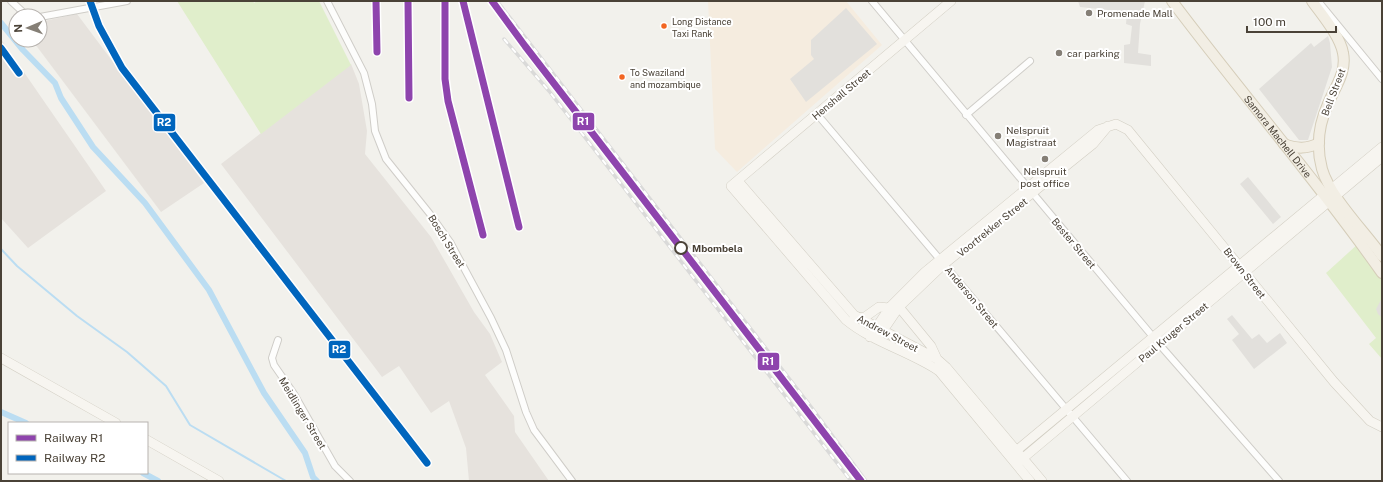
<svg xmlns="http://www.w3.org/2000/svg" width="1383" height="482" viewBox="0 0 1383 482" font-family="'Public Sans',sans-serif">
  <style>
    .commercial { fill: #f5ecdf }
    .industrial { fill: #e6e2dd }
    .green { fill: #e0eecb }
    .parking { fill: #e2e0dc }
    .lines { fill: none; stroke-linecap: round; stroke-linejoin: round }
    .stream { stroke: #bbddf2; stroke-width: 2 }
    .canal { stroke: #bbddf2; stroke-width: 6 }
    .street-casing { stroke: #cfcdc8; stroke-width: 8 }
    .secondary-casing { stroke: #d2cec3; stroke-width: 10 }
    .primary-casing { stroke: #d5cdb9; stroke-width: 12 }
    .street { stroke: #fdfdfc; stroke-width: 6 }
    .secondary { stroke: #f7f5f0; stroke-width: 9 }
    .primary { stroke: #f2eee4; stroke-width: 10 }
    .rail-casing { stroke: #dadad9; stroke-width: 3.5 }
    .rail { stroke: #fff; stroke-width: 2; stroke-dasharray: 6; stroke-linecap: butt }
    .rail-1-casing { stroke: #fff; stroke-width: 10 }
    .rail-2-casing { stroke: #fff; stroke-width: 10 }
    .rail-1 { stroke: #8e44ad; stroke-width: 7 }
    .rail-2 { stroke: #0065bd; stroke-width: 7 }
    .poi-dot { fill: #857f76; stroke: #fff; stroke-width: 1.5 }
    .bus-dot { fill: #f26522; stroke: #fff; stroke-width: 1.5 }
    .stop-dot { fill: #fff; stroke: #4a4237; stroke-width: 2 }
    .labels { text-anchor: middle; dominant-baseline: central; stroke-width: 4; stroke-linejoin: round; paint-order: stroke }
    .bus-label { font-size: 9px; fill: #4a4237; stroke: #fff; text-anchor: start }
    .poi-label { font-size: 10px; fill: #4a4237; stroke: #fff; text-anchor: start }
    .street-label { font-size: 10px; fill: #4a4237; stroke: #fff }
    .stop-label { font-size: 10px; font-weight: bold; fill: #4a4237; stroke: #fff; text-anchor: start }
    .line-badge { stroke: #fff; stroke-width: 1.5 }
    .badge-label { font-size: 11px; text-anchor: middle; font-weight: bold; fill: #fff }
  </style>
  <rect width="100%" height="100%" fill="#f2f1ec"/>
  <!-- commercial -->
  <path class="commercial" d="M708 1H846L882 45 737 172 715 149Z"/>
  <!-- industrial -->
  <path class="industrial" d="M77 14 204 183 161 212 32 40H40V22Z
    M1 39 106 191 28 248 1 218Z
    M351 64 359 84 367 131 365 154 431 237 474 312 490 334 502 362 485 375 514 416 515 432 549 481H469L466 448 449 401 431 413 399 366 382 377 221 164Z"/>
  <!-- green -->
  <path class="green" d="M177 1H253L254 3 257 1H319L351 65 261 134Z
    M1359 243 1382 274V359L1369 344 1376 338 1326 273Z"/>
  <!-- parking -->
  <path class="parking" d="M1078 1H1145L1140 24 1138 53 1151 55V66L1124 63V45L1130 44 1132 26 1126 24 1127 12 1080 7Z
    M846 8 877 44 806 102 790 79 814 59 811 55V40Z
    M1328 36 1330 43 1332 67 1308 140H1299L1259 89 1311 43 1314 47Z
    M1248 177 1281 217 1273 224 1240 184Z
    M1382 298V318L1378 314 1376 309Z
    M1232 315 1252 339 1259 334 1267 343 1280 333 1287 343 1254 369 1232 340 1239 334 1227 319Z"/>
  <g class="lines">
    <!-- stream -->
    <path class="stream" d="M1 249 17 266 77 316 127 352 166 386 190 425 286 481"/>
    <!-- canal -->
    <path class="canal" d="M1 23 23 50 55 83 61 98 93 147 145 203 209 290 264 393 305 453 313 477 317 481
      M1 412 26 423
      M143 473 158 481"/>
    <defs>
      <path id="street" d="M11 1 25 14 30 16
        M327 1 364 73 372 104 375 131 386 159 430 214 450 242 491 318 506 350 526 412 534 430 572 481
        M872 1 1159 344 1279 481
        M1318 1 1382 79
        M40 17 127 1
        M817 114 1127 481
        M966 115 1030 61
        M278 340 272 358 274 365 294 394 335 466 350 481"/>
      <path id="secondary" d="M951 1 731 186 846 320C874 343 909 351 939 371L1030 481
        M738 181 854 315 937 359 946 367 1042 481
        M899 307 931 346 937 359
        M857 318 865 317 879 307 889 308
        M880 335 899 307 944 264 1093 144 1108 126
        M870 337 890 307 925 272 1098 130 1116 124 1128 130 1334 382 1370 421 1382 427
        M1 358 116 423
        M147 440 219 481
        M1010 456 1382 147
        M1016 464 1382 157"/>
      <g id="primary">
        <path id="s1" d="M1172 1C1241 93 1316 179 1382 273"/>
        <path d="M1312 1C1322 15 1340 36 1343 53 1347 72 1335 87 1328 104 1319 124 1316 147 1322 169 1330 197 1365 232 1382 256"/>
        <path d="M1284 144C1297 149 1307 149 1319 143"/>
      </g>
    </defs>
    <!-- street casing -->
    <use href="#street" class="street-casing"/>
    <!-- secondary casing -->
    <use href="#secondary" class="secondary-casing"/>
    <!-- primary casing -->
    <use href="#primary" class="primary-casing"/>
    <!-- street -->
    <use href="#street" class="street"/>
    <!-- secondary -->
    <use href="#secondary" class="secondary"/>
    <!-- primary -->
    <use href="#primary" class="primary"/>
    <defs>
      <path id="rail" d="M90 1 99 26 122 68 427 463
        M376 1 377 52
        M408 1 409 98
        M445 1V79L448 101 483 235
        M463 1 519 227
        M497 1 812 408 866 481
        M504 39 549 91 851 481
        M1 48 19 73"/>
    </defs>
    <!-- rail casing -->
    <use href="#rail" class="rail-casing"/>
    <!-- rail -->
    <use href="#rail" class="rail"/>
    <defs>
      <path id="rail-1" d="M376 1 377 52
        M408 1 409 98
        M445 1V79L448 101 483 235
        M463 1 519 227
        M492 1 525 46 861 481"/>
      <path id="rail-2" d="M90 1 99 26 122 68 427 463
        M1 48 19 73"/>
    </defs>
    <!-- rail-1 casing -->
    <use href="#rail-1" class="rail-1-casing"/>
    <!-- rail-2 casing -->
    <use href="#rail-2" class="rail-2-casing"/>
    <!-- rail-1 -->
    <use href="#rail-1" class="rail-1"/>
    <!-- rail-2 -->
    <use href="#rail-2" class="rail-2"/>
  </g>
  <!-- markers -->
  <g class="poi-dot">
    <circle cx="1089" cy="13" r="4"/>
    <circle cx="1059" cy="53" r="4"/>
    <circle cx="998" cy="136" r="4"/>
    <circle cx="1045" cy="159" r="4"/>
  </g>
  <g class="bus-dot">
    <circle cx="664" cy="26" r="3.5"/>
    <circle cx="622" cy="77" r="3.5"/>
  </g>
  <circle class="stop-dot" cx="681" cy="248" r="6"/>
  <g class="labels">
    <!-- bus labels -->
    <g class="bus-label">
      <text x="672" y="21">Long Distance<tspan x="672" dy="12">Taxi Rank</tspan></text>
      <text x="630" y="72">To Swaziland<tspan x="630" dy="12">and mozambique</tspan></text>
    </g>
    <!-- poi labels -->
    <g class="poi-label">
      <text x="1097" y="13">Promenade Mall</text>
      <text x="1067" y="53">car parking</text>
      <text x="1006" y="130">Nelspruit<tspan x="1006" dy="12">Magistraat</tspan></text>
      <text x="1045" y="171" text-anchor="middle">Nelspruit<tspan x="1045" dy="12">post office</tspan></text>
    </g>
    <!-- street labels -->
    <g class="street-label">
      <text transform="translate(1333 92) rotate(-69)">Bell Street</text>
      <text transform="translate(841 94) rotate(-40)">Henshall Street</text>
      <text stroke="none"><textPath href="#s1" startOffset="172">Samora Machell Drive</textPath></text>
      <text transform="translate(992 227) rotate(-39)">Voortrekker Street</text>
      <text transform="translate(447 241) rotate(58)">Bosch Street</text>
      <text transform="translate(1074 243) rotate(50)">Bester Street</text>
      <text transform="translate(1245 273) rotate(52)">Brown Street</text>
      <text transform="translate(972 297) rotate(50)">Anderson Street</text>
      <text transform="translate(1173 332) rotate(-40)">Paul Kruger Street</text>
      <text transform="translate(888 333) rotate(28)">Andrew Street</text>
      <text transform="translate(303 413) rotate(59)">Meidlinger Street</text>
    </g>
    <!-- stop labels -->
    <g class="stop-label">
      <text x="692" y="248">Mbombela</text>
    </g>
  </g>
  <g class="line-badge">
    <rect x="572" y="112" width="23" height="19" rx="4" fill="#8e44ad"/>
    <rect x="153" y="113" width="23" height="19" rx="4" fill="#0065bd"/>
    <rect x="328" y="340" width="23" height="19" rx="4" fill="#0065bd"/>
    <rect x="757" y="352" width="23" height="19" rx="4" fill="#8e44ad"/>
  </g>
  <g class="badge-label">
    <text x="583" y="125">R1</text>
    <text x="164" y="126">R2</text>
    <text x="339" y="353">R2</text>
    <text x="768" y="365">R1</text>
  </g>
  <!-- border -->
  <rect width="1383" height="482" fill="none" stroke="#4a4237" stroke-width="4"/>
  <!-- legend -->
  <rect x="8" y="422" width="140" height="52" fill="#ffffff" stroke="#b7b3af"/>
  <rect x="16" y="435" width="20" height="6" fill="#8e44ad" stroke="#b7b3af"/>
  <text x="44" y="442" font-size="12" fill="#4a4237">Railway R1</text>
  <rect x="16" y="455" width="20" height="6" fill="#0065bd" stroke="#b7b3af"/>
  <text x="44" y="462" font-size="12" fill="#4a4237">Railway R2</text>
  <!-- north arrow -->
  <g transform="translate(28 28) rotate(268)"><circle r="19" fill="#ffffff" stroke="#b7b3af"/>
  <path d="M0-3L7 15L0 10L-7 15Z" fill="#857f76"/>
  <text y="-6" font-size="11" font-weight="bold" text-anchor="middle" fill="#4a4237">N</text>
  </g>
  <!-- scale -->
  <path d="M1247 26v6h89v-6" fill="none" stroke="#4a4237" stroke-width="2"/>
  <text x="1253" y="26" font-size="12" fill="#4a4237" stroke="#ffffff" stroke-width="3" paint-order="stroke">100 m</text>
</svg>
